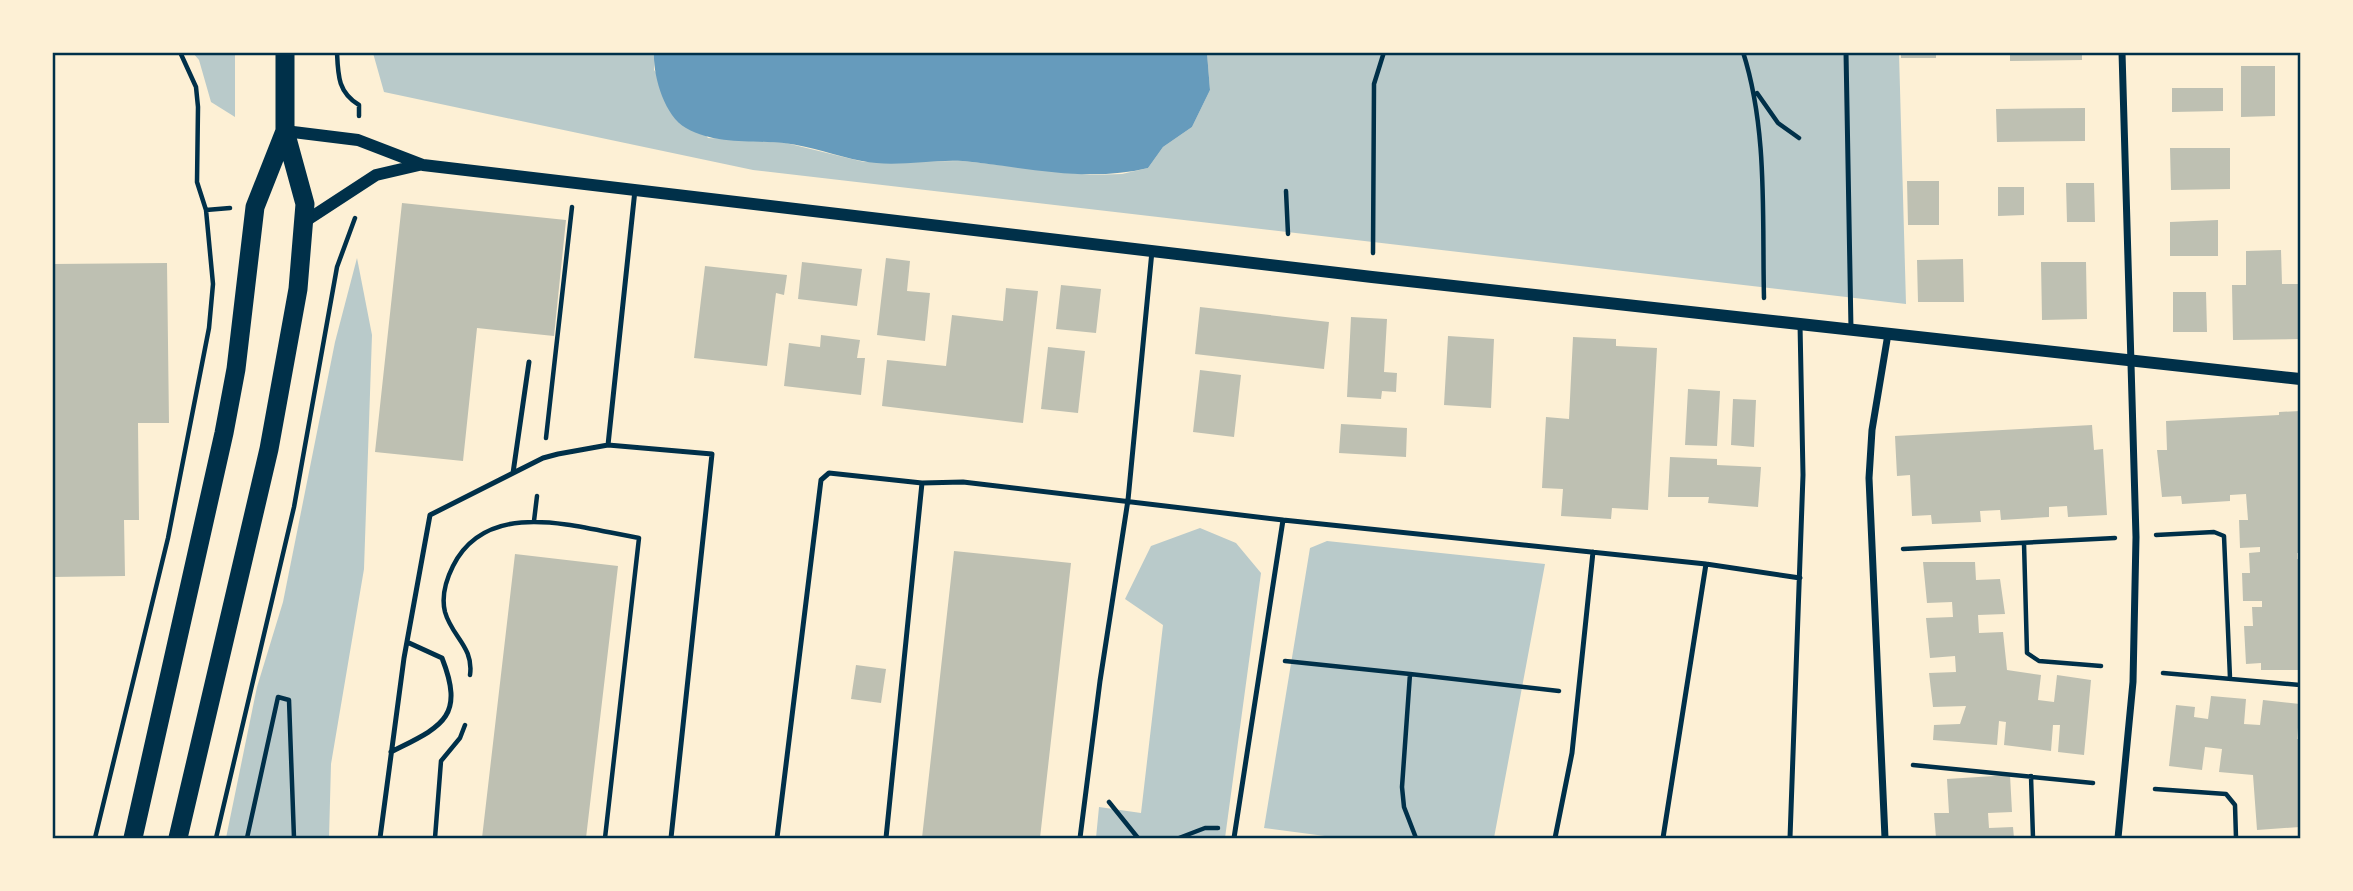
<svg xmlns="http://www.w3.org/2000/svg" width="2353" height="891" viewBox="0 0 2353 891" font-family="Literata,serif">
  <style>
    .green { fill: #b9caca }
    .water { fill: #669bbc }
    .building { fill: #bec0b2 }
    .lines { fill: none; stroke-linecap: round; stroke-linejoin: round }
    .path { stroke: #003049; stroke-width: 4.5 }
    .service { stroke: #003049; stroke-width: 5 }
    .minor { stroke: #003049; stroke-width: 7 }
    .tertiary { stroke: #003049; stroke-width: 12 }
    .trunk { stroke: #003049; stroke-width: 19 }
    .neatline { fill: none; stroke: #003049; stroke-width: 2.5 }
  </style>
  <rect width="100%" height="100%" fill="#fdf0d5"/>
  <!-- green -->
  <path class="green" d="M193 53H235V117L211 102 199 60Z
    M373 53H654V70L708 138 786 143 864 162 963 161 1090 175 1122 174 1148 168 1163 147 1192 127 1210 90 1207 53H1899L1906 304 753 170 384 92Z
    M357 258 372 335 364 569 331 764 329 838H226L257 687 283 602 335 342Z
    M1200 528 1236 543 1261 573 1225 838H1096L1099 807 1141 813 1163 625 1125 599 1151 546Z
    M1327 541 1545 564 1494 838H1340L1264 828 1310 548Z"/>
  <!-- water -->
  <path class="water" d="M654 53H1207L1210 90 1192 127 1163 147 1148 168C1086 183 1025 167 963 161 930 159 895 168 862 161 836 156 811 146 784 143 751 140 716 145 686 128 664 116 653 75 654 53Z"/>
  <!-- building -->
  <path class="building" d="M1901 52H1936V58H1901Z
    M2010 52H2082V60L2010 61Z
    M2241 66H2275V116L2241 117Z
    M2172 88H2223V111L2172 112Z
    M2085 108V141L1997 142 1996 109Z
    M2170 148H2230V189L2171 190Z
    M1907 181H1939V225H1908Z
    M2066 183H2094L2095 222H2067Z
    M1998 187H2024V215L1998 216Z
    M402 203 566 220 554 336 477 328 463 461 375 452Z
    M2218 220V256H2170V222Z
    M2281 250 2282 284H2300V339L2233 340 2232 285H2246V251Z
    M886 258 910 261 907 291 930 293 925 341 877 335Z
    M1963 259 1964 302H1918L1917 260Z
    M802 262 862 269 857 306 798 299Z
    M2041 262H2086L2087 319 2042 320Z
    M167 263 169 423H138L139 520H124L125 576 52 577V264Z
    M705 266 787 275 784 295 776 293 767 366 694 358Z
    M1061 285 1101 289 1096 333 1056 329Z
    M1006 288 1038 291 1023 423 882 406 887 360 946 366 952 315 1003 321Z
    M2173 292H2206L2207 332H2173Z
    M1200 307 1329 322 1324 369 1195 354Z
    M1351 317 1387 319 1384 372 1397 373 1396 392 1382 391 1381 399 1347 397Z
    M821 335 860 340 857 358H865L861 395 784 386 789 343 820 347Z
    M1448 336 1494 339 1491 408 1444 405Z
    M1573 337 1616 339V346L1657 348 1648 510 1612 508 1611 519 1561 516 1563 489 1542 488 1546 417 1569 419Z
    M1048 347 1085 351 1078 413 1041 409Z
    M1200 370 1241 375 1234 437 1193 432Z
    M1688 389 1720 391 1717 446 1685 445Z
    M1733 399 1756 400 1754 447 1731 445Z
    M2300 411V553H2297V559H2300V670H2261V663L2246 664 2244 626H2253L2252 607H2262V601H2243L2242 573H2250L2249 553 2260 552V547L2240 548 2239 520H2248L2246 494 2230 495V501L2182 504 2181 496 2162 497 2157 450H2167L2166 421 2279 415V412Z
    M1341 424 1407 428 1406 457 1339 453Z
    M2092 425 2094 450 2103 449 2107 515 2068 517 2067 506 2049 507V517L2001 520 2000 510 1980 511 1981 522 1932 524 1931 515 1912 516 1910 475 1897 476 1895 436Z
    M1670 457 1717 459V465L1761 467 1758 507 1708 503 1709 497H1668Z
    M954 551 1071 563 1040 838H922Z
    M515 554 618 566 586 838H482Z
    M1923 562H1975L1976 580 2000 579 2005 614 1978 615 1979 633 2003 632 2007 670 2041 675 2038 700 2054 702 2057 675 2091 680 2084 755 2058 752 2060 725H2053L2051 751 2004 745 2006 722 1999 721 1997 745 1933 740 1934 725 1960 724 1966 706 1933 707 1929 673 1956 672 1955 656 1930 658 1926 618 1953 617 1952 602 1927 603Z
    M856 665 886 669 881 703 851 699Z
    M2211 696 2246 699 2244 724 2260 725 2263 700 2300 704 2297 739H2300V827L2257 830 2253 775 2219 772 2222 749 2205 747 2202 770 2169 766 2176 705 2195 707 2194 717 2208 719Z
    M2010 775 2012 812 1988 813 1989 828 2013 827 2014 838H1936L1934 813H1949L1947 779Z"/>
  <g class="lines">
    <!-- path -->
    <path class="path" d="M337 52C338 76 338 92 359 105V116
      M1743 52C1768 130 1762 217 1764 298
      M1757 93 1778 123 1799 138
      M1286 191 1288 234
      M206 210 230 208
      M1373 253 1374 84 1384 52
      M546 438 572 207
      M534 521 537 496
      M2156 535 2214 532 2224 536 2230 678
      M2024 543 2027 653 2039 661 2101 666
      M1903 549 2115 538
      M1285 661 1410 674 1402 787 1404 807 1416 838
      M2163 673 2300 685
      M1410 674 1559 691
      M470 675C474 647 452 637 445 612 441 596 446 580 453 566 488 496 579 528 639 538L605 838
      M1913 765 2093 783
      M2031 776 2033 838
      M2155 789 2226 794 2235 805 2236 838
      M1109 802 1138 838
      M95 838 168 538 209 328 213 284 206 210 197 182 198 107 196 87 180 52
      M216 838 294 507 337 267 355 218
      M247 838 278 697 289 700 294 838
      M435 838 441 761 460 738 465 725
      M1179 838 1205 828H1218"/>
    <!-- service -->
    <path class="service" d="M1846 52 1851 329
      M608 445 635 190
      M513 473 529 362
      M391 752C440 727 466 719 442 658L407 642
      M380 838 404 658 430 515 543 458 558 454 608 445 712 454 671 838
      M777 838 821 480 829 473 922 483 963 482 1283 520 1706 564 1800 578
      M886 838 922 483
      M1080 838 1100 681 1128 500 1152 251
      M1234 838 1283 520
      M1555 838 1572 753 1593 552
      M1663 838 1706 564
      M1790 838 1803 475 1800 324"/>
    <!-- minor -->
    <path class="minor" d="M1885 838 1869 478 1872 430 1888 334
      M2118 838 2133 682 2136 537 2122 52"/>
    <!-- tertiary -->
    <path class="tertiary" d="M285 131 358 140 423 165 1372 277 2300 379
      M304 222 376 175 419 165"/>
    <!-- trunk -->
    <path class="trunk" d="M133 838 224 433 236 369 255 207 285 131
      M178 838 269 449 298 289 305 204 285 131V52"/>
  </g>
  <!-- border -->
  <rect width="2353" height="891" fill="none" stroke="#fdf0d5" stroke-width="108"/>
  <rect x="54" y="54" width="2245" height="783" class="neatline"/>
</svg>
